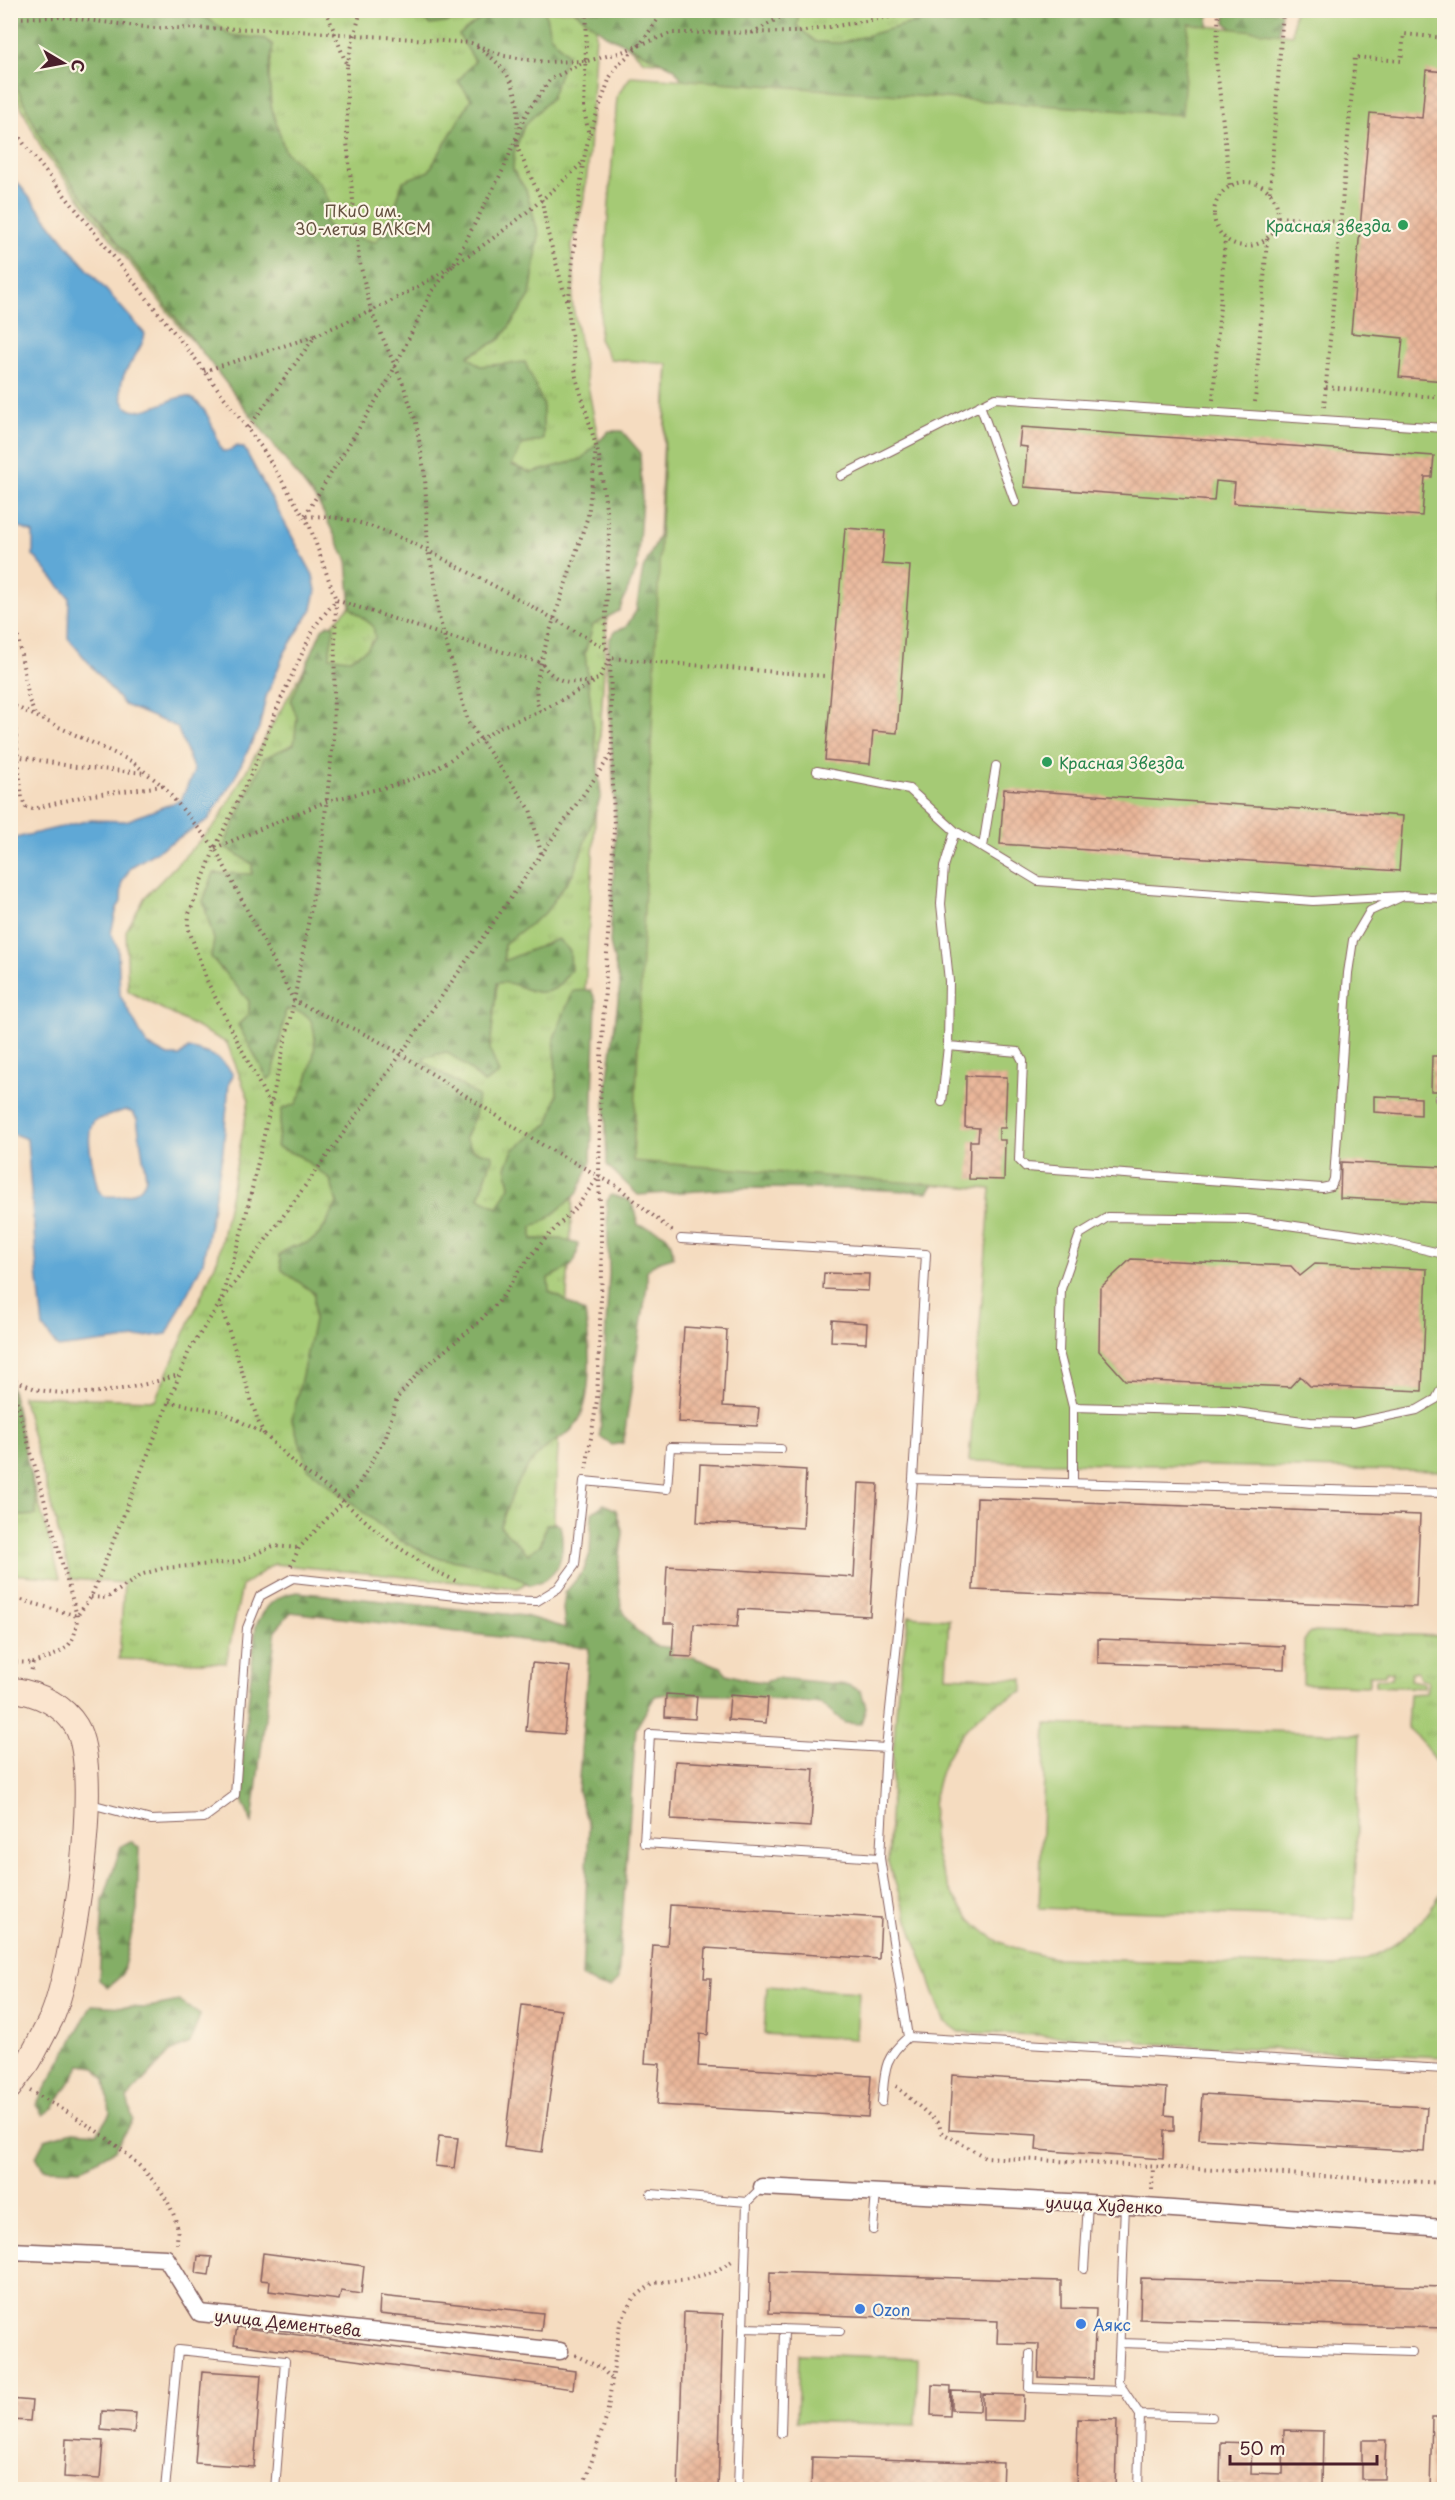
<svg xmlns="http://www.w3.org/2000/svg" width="1455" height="2500" viewBox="0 0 1455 2500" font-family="'Playpen Sans',sans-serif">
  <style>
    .grass { fill: url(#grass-tufts); stroke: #787450; stroke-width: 1.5 }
    .forest { fill: url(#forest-firs); stroke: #676648; stroke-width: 1.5 }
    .pitch { fill: #a5ca74; stroke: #787450; stroke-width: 1.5 }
    .water { fill: #5ea8d6; stroke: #546480; stroke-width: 1.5; fill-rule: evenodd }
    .building { fill: url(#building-cross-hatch) }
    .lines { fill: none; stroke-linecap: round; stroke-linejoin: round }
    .lane-casing { stroke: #86615f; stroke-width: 10 }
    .street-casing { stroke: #86615f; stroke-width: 19 }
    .secondary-casing { stroke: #86615f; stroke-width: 26 }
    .path { stroke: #86615f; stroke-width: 4; stroke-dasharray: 1.5 4.5; stroke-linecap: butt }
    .lane { stroke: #fff; stroke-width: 8 }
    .street { stroke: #fff; stroke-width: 16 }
    .secondary { stroke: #fbe5cf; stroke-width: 24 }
    .leisure-dot { fill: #2e9e5b; stroke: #fcf5e5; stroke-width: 2 }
    .shop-dot { fill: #3f7fe0; stroke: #fcf5e5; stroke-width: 2 }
    .labels { text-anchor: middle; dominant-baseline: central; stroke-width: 4.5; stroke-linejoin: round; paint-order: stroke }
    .park-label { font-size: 16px; fill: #655241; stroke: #fcf5e5 }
    .leisure-label { font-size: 16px; fill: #27864d; stroke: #fcf5e5; text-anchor: end }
    .street-label { font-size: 16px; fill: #4a1f2b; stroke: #fcf5e5 }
    .shop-label { font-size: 16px; fill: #366cbe; stroke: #fcf5e5; text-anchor: start }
  </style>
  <defs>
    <pattern id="grass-tufts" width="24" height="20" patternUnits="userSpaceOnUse" patternTransform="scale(1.5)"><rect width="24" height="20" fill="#a5ca74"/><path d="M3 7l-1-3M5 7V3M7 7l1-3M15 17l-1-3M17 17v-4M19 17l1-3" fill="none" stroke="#90ad65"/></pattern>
    <pattern id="forest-firs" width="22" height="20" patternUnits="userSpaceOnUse" patternTransform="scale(1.5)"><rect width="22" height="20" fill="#84ae66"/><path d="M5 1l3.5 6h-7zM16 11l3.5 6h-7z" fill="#6e8d54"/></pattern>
    <pattern id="building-cross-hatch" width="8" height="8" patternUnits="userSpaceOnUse" patternTransform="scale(1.5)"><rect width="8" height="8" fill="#e9b699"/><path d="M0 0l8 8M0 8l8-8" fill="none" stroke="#c99c84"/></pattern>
  </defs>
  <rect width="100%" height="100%" fill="#fcf5e5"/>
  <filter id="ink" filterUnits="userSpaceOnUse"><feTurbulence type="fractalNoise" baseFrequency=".0167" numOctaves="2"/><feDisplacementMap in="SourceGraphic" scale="12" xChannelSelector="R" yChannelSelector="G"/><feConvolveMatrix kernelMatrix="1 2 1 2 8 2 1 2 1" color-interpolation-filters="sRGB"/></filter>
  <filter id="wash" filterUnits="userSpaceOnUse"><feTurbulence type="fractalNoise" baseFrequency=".008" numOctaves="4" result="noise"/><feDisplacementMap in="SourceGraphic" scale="24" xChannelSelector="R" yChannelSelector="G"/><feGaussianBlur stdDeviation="1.35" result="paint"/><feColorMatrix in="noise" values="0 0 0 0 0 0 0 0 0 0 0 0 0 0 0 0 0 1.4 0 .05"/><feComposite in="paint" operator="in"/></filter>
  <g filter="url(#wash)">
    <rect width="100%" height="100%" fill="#f5dcc0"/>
    <!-- grass -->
    <path class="grass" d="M11 11H1179L1150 99 644 61 597 17 588 167 583 204 571 248 574 282 572 302 613 517 551 1567 518 1588 274 1564 242 1586 226 1663 119 1659 124 1583 71 1579 22 1396 155 1400 218 1258 249 1100 227 1043 128 991 126 931 145 897 216 824 325 632 350 606 349 561 320 502 270 429 179 326 43 151 11 86Z
      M11 1406 60 1578 11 1574Z
      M909 1616 949 1619 946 1676 1023 1679V1692C1009 1697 995 1703 983 1713 913 1769 917 1878 986 1933 1006 1948 1030 1953 1054 1958L1335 1967C1384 1959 1423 1931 1444 1886V2057L1141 2043 1135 2039 959 2032 944 2021 888 1863 893 1753 898 1688Z
      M1310 1632 1444 1636V1778C1436 1757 1423 1742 1407 1727L1409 1694 1426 1693 1428 1681 1420 1679 1418 1672 1411 1673 1410 1680 1424 1683V1688L1375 1686V1679L1392 1678 1393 1672 1387 1671 1385 1675H1369V1686L1303 1684 1304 1641Z"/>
    <!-- forest -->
    <path class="forest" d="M11 10 202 11 201 14 231 35 265 39 273 45 269 73 271 106 285 151 320 184 330 203 325 223 334 232 375 242 389 226 403 181 429 171 471 99 458 81 475 61 459 35 480 19 475 11H545L550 35 567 54 551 98 524 126 514 153 513 170 526 190 539 235 530 296 501 339 468 356 480 366 525 362 543 404V440L522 445 512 465 531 473 582 459 609 431H622L640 452 642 498 637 568 619 611 593 625 585 653 601 796 574 872 545 913 504 944V961L558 939 570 951 571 970C566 975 560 986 554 989 532 1000 517 979 497 983L490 1050 499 1074 484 1083 468 1068 447 1052 425 1057 424 1062 478 1096 475 1115 465 1138 473 1150 493 1155 479 1198 498 1208 510 1186 506 1167 513 1150 549 1123 557 1095 554 1038 573 991 591 990 596 1001 591 1162 577 1194 546 1220 532 1227V1239H560L578 1244C577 1268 569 1268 548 1278L549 1291 585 1313C590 1343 594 1401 575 1426 568 1436 552 1442 542 1451 520 1470 510 1500 500 1526L528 1554 541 1544 546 1524 556 1523 560 1525C564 1541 564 1565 549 1577 544 1581 536 1583 530 1585L505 1570 435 1557 397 1539 308 1468 292 1420 314 1321V1293L282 1270 279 1256C290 1243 296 1248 309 1242 323 1235 330 1216 337 1203L330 1179 299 1156 277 1147 282 1109 296 1104C307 1083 322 1044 311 1021 306 1011 295 1011 286 1010L273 1075 268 1079 238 1025 249 1014V1001L211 957 214 940 203 901 214 873 252 874V864L224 846 264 758 294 744 297 718 291 701 322 629 329 624 334 626C334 637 329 645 330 657L350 659 367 649 375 638 373 626 351 608 347 561 319 504 46 149 11 75Z
      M417 11H456L450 22 430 25Z
      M574 11H799L797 26 816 42 840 43 955 11H1209L1201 112 1206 133 692 94 674 68 606 35Z
      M1226 11H1281L1279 37 1234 31 1225 22Z
      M668 363 937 1180 928 1192 864 1189 743 1188 638 1195 607 1165 605 1100 620 985 610 943 616 827 607 667 609 640 615 631 626 627 636 611 643 569 659 536Z
      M611 1195 629 1200 636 1212 638 1225C659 1231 673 1231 673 1257L657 1262 647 1270V1286L623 1443 612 1445 600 1436 609 1273 607 1201Z
      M10 1381 36 1502V1515L11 1517Z
      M604 1504 616 1510 623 1533 618 1570 621 1608 635 1629 656 1646 672 1648V1656L692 1657 721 1667 727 1674 748 1680 765 1682 777 1678 848 1685 861 1691 866 1707 861 1724 845 1723 822 1704 730 1695 667 1694 655 1696 636 1728 618 1980 611 1987 598 1986 582 1977 589 1827 578 1791 589 1648 291 1612 276 1629 252 1823 239 1793 256 1625C267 1605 273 1596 297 1592L525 1616 565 1628 563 1609 565 1593 584 1570 590 1553 592 1513Z
      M131 1841 139 1848 137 1911 122 1975 108 1987 99 1980 103 1901 121 1846Z
      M179 2001 200 2015 190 2043 170 2052 127 2098 133 2120 115 2150 80 2170 43 2169 36 2156 45 2139 73 2131 98 2133 110 2113 105 2080 95 2067 81 2065 54 2107 43 2115 36 2105 92 2005 144 2008Z"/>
    <!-- pitch -->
    <path class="pitch" d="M1294 11H1444V1471L969 1461 991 1189 633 1161 668 364 610 359 599 339 617 96 631 76 1182 115 1189 24 1292 35Z
      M1046 1724 1360 1734 1354 1919 1039 1908Z
      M767 1986 859 1992 856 2039 764 2034Z
      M799 2354 918 2358 916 2425 797 2421Z"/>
    <!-- water -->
    <path class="water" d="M10 178 18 183 76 256 145 334C142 354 121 368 121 389 122 436 175 391 189 397 209 406 214 433 222 451H229L237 446 244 448 313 575 316 591 312 609 285 652 266 697 259 728 233 781 208 820 131 867 122 882 121 902 117 908 111 933 118 948 120 995 147 1045 168 1056H180L188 1048C208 1053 223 1057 233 1075L229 1083 223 1151 203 1262 167 1334 58 1348 43 1327 37 1271 27 1139 11 1133V839L90 820 126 821 181 800 194 771 177 727 124 705 68 638 69 597 33 555V533L11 524ZM125 1110 133 1113 137 1119 146 1177C143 1195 120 1197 104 1196L98 1190C95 1173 83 1135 94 1121Z"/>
    <g id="blocks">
      <!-- building -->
      <path class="building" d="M1426 70 1444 72V381L1399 377 1403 338 1351 333 1370 113 1422 118Z
        M1021 427 1434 456 1432 477H1425L1422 516 1233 503 1235 483 1216 481 1214 501 1024 487 1027 447 1019 446Z
        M845 528 885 531 882 564 910 566 897 733 873 731 870 764 825 760Z
        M1004 789 1403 816 1399 871 1000 844Z
        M1432 1056H1444V1091H1431Z
        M966 1076 1007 1077 1005 1128H999V1140H1005L1004 1180 969 1179 970 1141H978L979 1128 965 1127Z
        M1374 1096 1421 1098V1115L1374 1112Z
        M1341 1162 1444 1167V1203L1340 1198Z
        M1131 1259 1291 1266 1300 1276 1315 1264 1427 1269 1422 1391 1310 1386 1300 1376 1290 1387 1125 1380 1099 1351 1100 1288Z
        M824 1273 869 1274 868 1291 823 1289Z
        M832 1320 867 1323 866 1343 831 1341Z
        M684 1327 727 1330 723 1406 759 1408 757 1426 678 1422Z
        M700 1464 806 1470 803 1528 697 1522Z
        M859 1483 878 1484 870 1616 739 1609 737 1627 694 1624 692 1657 672 1656 674 1623H664L667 1566 854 1577Z
        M977 1498 1420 1515 1416 1607 973 1590Z
        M1098 1639 1285 1646 1284 1669 1098 1663Z
        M532 1663 570 1667 564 1734 526 1731Z
        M666 1694 697 1696 695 1719 665 1717Z
        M730 1695 768 1698 766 1723 728 1720Z
        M675 1761 814 1769 811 1827 671 1819Z
        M670 1905 881 1918 879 1959 706 1948 704 1978H711L708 2035 700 2034 698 2066 871 2076 868 2117 657 2105 660 2064 645 2063 653 1945 667 1946Z
        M522 2005 561 2010 542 2152 504 2147Z
        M952 2075 1167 2088 1165 2115 1174 2116V2131H1164L1163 2159 1036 2150 1037 2135 949 2130Z
        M1202 2094 1427 2107 1424 2152 1199 2139Z
        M439 2136 458 2138 454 2168 435 2166Z
        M263 2253 364 2266 361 2294 341 2291 339 2300 269 2291 270 2281 260 2280Z
        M198 2256 212 2257 209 2275 196 2273Z
        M770 2272 1061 2281V2308L1096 2309 1093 2379 1038 2377 1039 2344 997 2343 998 2321 769 2313Z
        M1141 2278 1444 2287V2328L1140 2319Z
        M380 2296 543 2313 541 2331 379 2314Z
        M684 2312 723 2314 718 2490H678Z
        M237 2327 575 2371 573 2389 234 2344Z
        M202 2371 261 2375 254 2467 195 2463Z
        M932 2385 951 2386 950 2416 931 2415Z
        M952 2391 981 2392 980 2411 952 2410Z
        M983 2394 1024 2395 1023 2421 983 2420Z
        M10 2399 32 2401 30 2421 10 2420Z
        M102 2411 136 2413 134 2433 101 2430Z
        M1432 2417H1444V2490H1430Z
        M1078 2419 1117 2420 1115 2490H1076Z
        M1284 2430 1323 2431 1322 2486H1331V2490H1283V2485L1220 2483 1221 2442 1252 2443 1251 2473 1283 2474Z
        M66 2439 103 2441 100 2479 64 2477Z
        M1362 2440H1386L1384 2479H1362Z
        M812 2457 1003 2463 1002 2490H811Z"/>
    </g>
  </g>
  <g filter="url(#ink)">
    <use href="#blocks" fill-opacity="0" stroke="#86615f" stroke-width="1.5"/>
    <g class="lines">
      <defs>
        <path id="lane" d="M980 405 1015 502
          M841 476 995 398 1444 428
          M817 771 909 789 955 831 1038 881 1313 901 1403 896 1444 898
          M983 847 996 766
          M948 1046 1018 1052 1023 1061 1019 1160 1026 1167 1322 1188 1331 1186 1334 1179 1348 973 1353 940 1370 911 1403 896
          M1439 1099H1444
          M942 1102 948 1046 949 981 941 904 944 867 955 831
          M681 1239 926 1254 913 1479
          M1073 1407 1229 1411 1310 1422 1353 1423 1417 1410 1436 1399 1444 1384
          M1073 1483V1407L1059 1352 1061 1289 1080 1234 1108 1217 1247 1219 1370 1237 1444 1254
          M87 1803 151 1820 204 1818 235 1795 247 1628 260 1596 293 1578 492 1600 537 1601 558 1588 575 1565 584 1481 667 1489 670 1447 781 1449
          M880 1858 644 1843 650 1734 886 1748
          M908 2037 880 1858 886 1748 910 1519 913 1479 1444 1493
          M10 2058 25 2061
          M882 2102C885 2069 883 2059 908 2037L1444 2069
          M651 2194 747 2202
          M1125 2205 1118 2382 1140 2415 1138 2490
          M873 2230 876 2192
          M1084 2269 1088 2203
          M743 2328 840 2331
          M1120 2343 1412 2352
          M1030 2354 1029 2388 1124 2391
          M1140 2415 1212 2417
          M781 2433 784 2329
          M165 2490 178 2350 285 2361 275 2490
          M738 2490 747 2202 762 2187"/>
        <path id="street" d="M762 2187 1088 2203 1444 2228
          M10 2251 166 2258 200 2313 560 2351"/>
        <path id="secondary" d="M10 1689C36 1693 62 1703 76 1726 103 1771 73 1967 52 2017 45 2031 37 2047 29 2061 23 2070 15 2078 10 2087"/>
      </defs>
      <!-- lane casing -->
      <use href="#lane" class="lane-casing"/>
      <!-- street casing -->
      <use href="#street" class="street-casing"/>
      <!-- secondary casing -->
      <use href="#secondary" class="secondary-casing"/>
      <!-- path -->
      <path class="path" d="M587 10 584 109 589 136
        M1219 10 1216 59 1230 187
        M10 13 15 10
        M10 18 62 17 153 28 270 29 471 43 504 56 545 62 587 61 619 53 671 33 799 32 933 10
        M752 33 793 10
        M477 47C508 67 522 90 517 128
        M586 61 551 79 526 113 504 168 453 265 432 291 388 381 304 517C360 511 422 548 470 573 516 597 561 623 606 649
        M347 65 361 10
        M10 123 26 147 197 361 262 448 310 527 336 600 333 742 321 853 294 1001 245 1220 220 1303 189 1351 91 1597 77 1616 15 1598 10 1599
        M517 139V147L542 201 547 230 567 303
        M1214 214a32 32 0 1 1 64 0a32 32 0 1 1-64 0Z
        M1270 192 1283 10
        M1278 217 1340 222
        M204 371 315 336
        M1326 387 1444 398
        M1213 400 1225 238
        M1255 402 1267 239
        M1324 407 1355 57 1401 61 1404 34 1444 38
        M248 428 316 335 371 311 359 259 347 142V66L326 10
        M10 622 16 626 29 700 35 715
        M10 704 131 761 163 786 215 848 294 1001 373 1038 401 1054 544 1146 617 1186 673 1232
        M13 706 22 799 26 807 33 809 85 796 163 786
        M540 711 537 703 536 683 547 640 588 516 596 449
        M10 755 76 767 146 773
        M215 848 327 801 395 785 433 771 500 727 541 711 596 681
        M541 853 530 809 468 722 439 617 434 576 428 551 425 476 416 422 403 384 371 311C448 274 521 223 582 163
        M270 1105 207 981 188 927 189 914 215 848 257 761 280 701 315 626 336 600 443 635 542 663C555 685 576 685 599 679L610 658 825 676
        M10 1378 77 1616C76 1649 62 1653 33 1663L31 1673
        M10 1378C21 1382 34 1390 45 1391 89 1398 136 1388 178 1375
        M169 1402 223 1412 264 1434 296 1465 331 1491 389 1541 431 1569 456 1581
        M264 1434 258 1421 220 1303 401 1054 611 755
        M586 1469 597 1400 602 1272 599 1176 601 1059 614 829 610 658 605 643 609 530 599 456 576 377 568 306 583 163 589 136 610 77 618 65 640 45 664 10
        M291 1566 299 1548 357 1487 386 1437 397 1398 420 1371 477 1324 502 1297 517 1273 544 1240 579 1204 598 1177
        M91 1597 107 1598 143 1574 164 1568 237 1562 273 1546 299 1548
        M10 1662 33 1663
        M896 2086 939 2124 941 2132 985 2157 1444 2183
        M30 2091C79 2117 164 2167 177 2226 178 2232 177 2239 177 2244
        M1152 2190 1153 2167
        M575 2355 601 2368 611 2378
        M582 2490 607 2416 620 2323 634 2298 653 2283 689 2279 716 2271 732 2261"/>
      <!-- lane -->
      <use href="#lane" class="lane"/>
      <!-- street -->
      <use href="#street" class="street"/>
      <!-- secondary -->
      <use href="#secondary" class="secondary"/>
    </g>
  </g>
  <!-- markers -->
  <g class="leisure-dot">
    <circle cx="1403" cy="225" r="6"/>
    <circle cx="1047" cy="762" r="6"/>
  </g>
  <g class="shop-dot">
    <circle cx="860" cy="2309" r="6"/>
    <circle cx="1081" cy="2324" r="6"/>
  </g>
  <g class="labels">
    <!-- park labels -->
    <g class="park-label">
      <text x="363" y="210">ПКиО им.<tspan x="363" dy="18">30-летия ВЛКСМ</tspan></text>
    </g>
    <!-- leisure labels -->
    <g class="leisure-label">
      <text x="1391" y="225">Красная звезда</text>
      <text x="1059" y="762" text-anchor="start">Красная Звезда</text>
    </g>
    <!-- street labels -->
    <g class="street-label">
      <text transform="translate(1104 2204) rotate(3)">улица Худенко</text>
      <text transform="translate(288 2322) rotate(6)">улица Дементьева</text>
    </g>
    <!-- shop labels -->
    <g class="shop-label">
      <text x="872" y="2309">Ozon</text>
      <text x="1093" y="2324">Аякс</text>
    </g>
  </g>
  <!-- margin -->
  <rect width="1455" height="2500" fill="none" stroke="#fcf5e5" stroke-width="36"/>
  <!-- north arrow -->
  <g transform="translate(63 63) rotate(100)" stroke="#fcf5e5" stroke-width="4.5" paint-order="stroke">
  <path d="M0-4.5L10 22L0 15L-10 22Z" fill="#4a1f2b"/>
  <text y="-9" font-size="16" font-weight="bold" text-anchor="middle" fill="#4a1f2b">С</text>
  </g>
  <!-- scale -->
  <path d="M1230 2455v9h147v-9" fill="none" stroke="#4a1f2b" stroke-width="3"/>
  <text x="1239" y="2455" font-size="18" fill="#4a1f2b" stroke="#fcf5e5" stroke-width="4.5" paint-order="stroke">50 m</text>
</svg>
